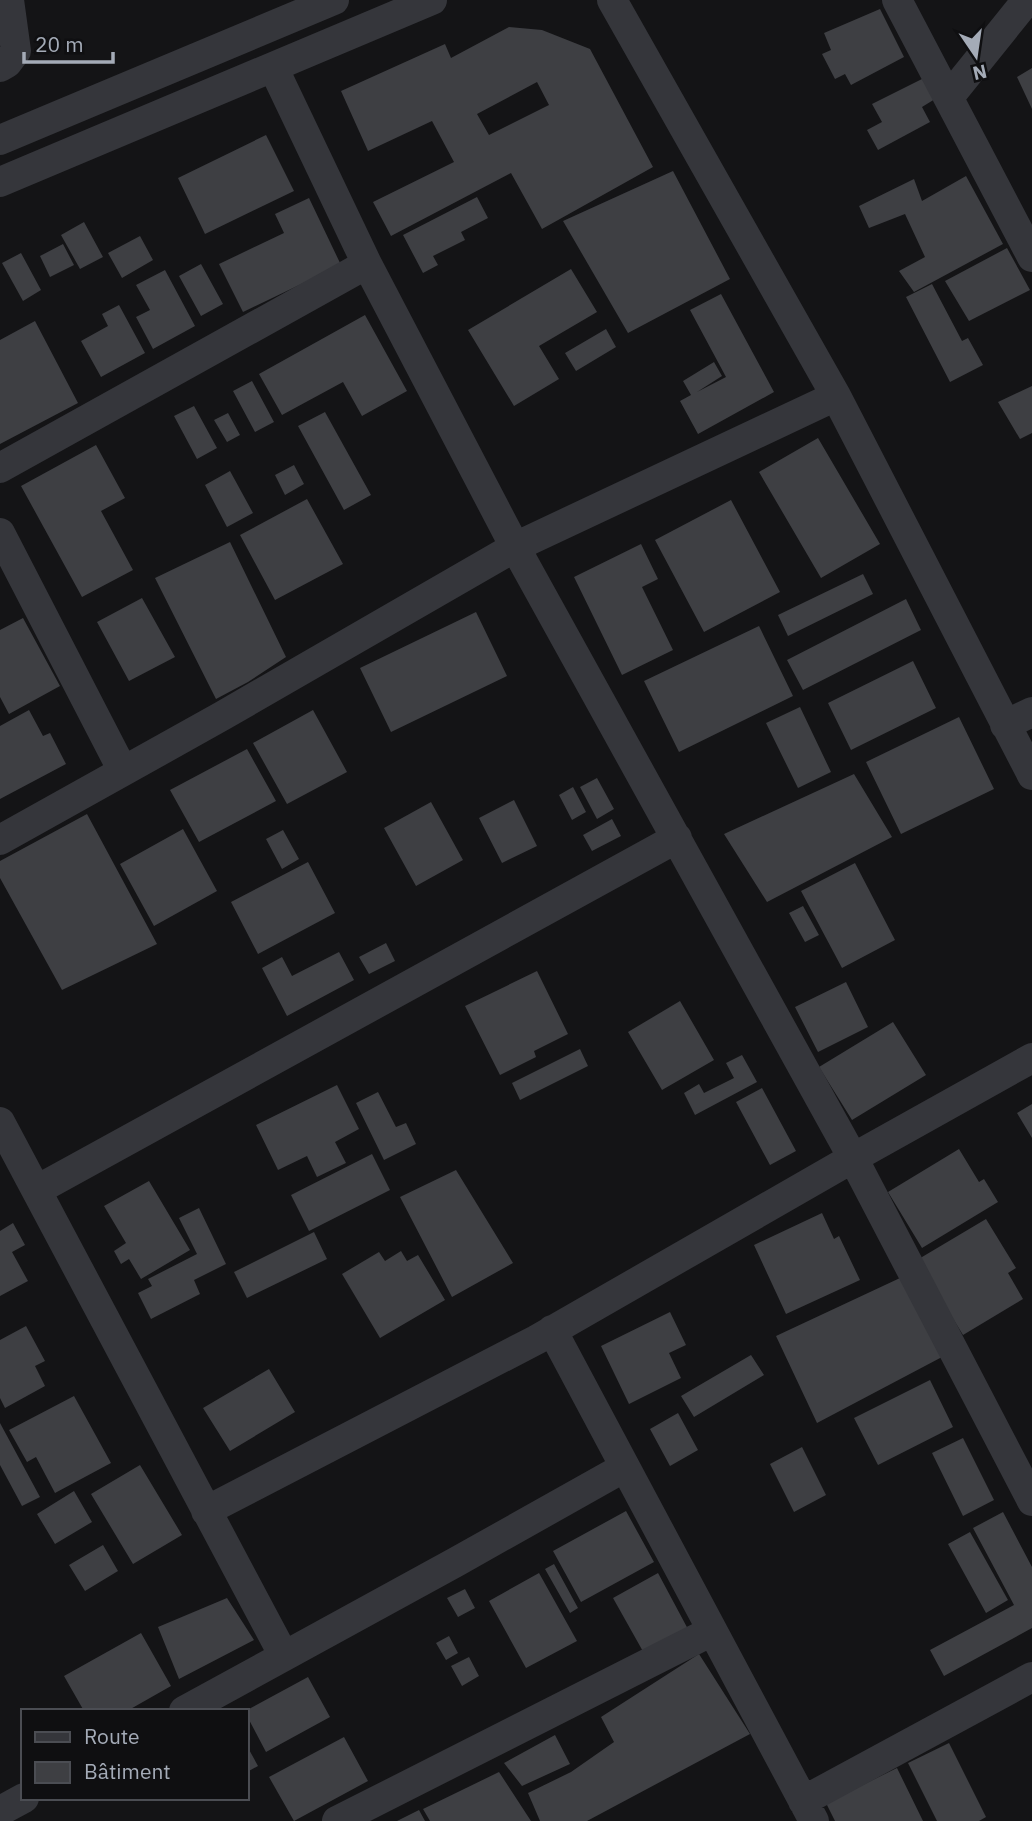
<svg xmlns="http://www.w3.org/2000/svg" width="1032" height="1821" viewBox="0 0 1032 1821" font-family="'IBM Plex Sans',sans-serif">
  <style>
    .building { fill: #3e3f43; fill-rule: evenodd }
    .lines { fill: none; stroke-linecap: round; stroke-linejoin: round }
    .minor { stroke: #35363b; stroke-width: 30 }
  </style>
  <rect width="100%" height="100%" fill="#141416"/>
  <!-- building -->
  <path class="building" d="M880 9 904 57 851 85 845 74 835 79 822 54 831 50 824 33Z
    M509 27 542 30 590 49 653 167 542 229 511 173 391 236 373 202 454 162 432 121 368 151 341 91 445 44 451 58ZM537 82 549 105 489 135 477 114Z
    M1032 68V109L1017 77Z
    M922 79 935 99 922 107 930 122 878 150 867 130 882 122 872 104Z
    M266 135 294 191 205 234 178 178Z
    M673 171 730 279 628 333 563 221Z
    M966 176 1003 244 914 292 899 271 925 257 905 214 869 228 859 206 914 179 922 201Z
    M477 197 488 218 461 232 465 240 433 256 438 265 423 273 403 235Z
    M309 198 341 265 243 312 219 264 284 233 275 214Z
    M84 222 103 257 80 269 61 235Z
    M140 236 153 260 122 278 108 253Z
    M63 244 74 265 50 277 40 256Z
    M1007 248 1030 290 969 321 945 281Z
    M21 253 41 290 23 301 2 263Z
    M201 264 223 304 201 316 179 276Z
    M571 269 597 312 539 346 559 379 514 406 468 330Z
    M165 270 195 326 153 349 136 317 150 310 136 285Z
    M932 284 962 341 968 338 983 365 950 382 906 297Z
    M721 294 774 392 698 434 680 401 691 395 683 381 714 362 722 376 697 392 726 377 690 310Z
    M119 305 145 353 101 377 81 341 108 326 102 314Z
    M365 315 407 391 362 416 343 382 282 415 259 374Z
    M35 321 78 403 0 444V340Z
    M606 329 616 347 576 371 565 353Z
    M252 381 274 422 255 432 233 391Z
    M1032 386V433L1020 439 998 402Z
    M194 406 217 448 197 459 174 416Z
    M325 412 371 495 344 510 298 426Z
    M228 413 240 435 227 442 214 420Z
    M818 438 880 544 821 578 759 472Z
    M96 445 125 498 101 511 133 570 82 597 21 486Z
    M294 465 304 484 285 495 275 475Z
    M230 471 253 513 227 527 205 485Z
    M307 499 343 564 275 600 240 535Z
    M731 500 780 592 704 632 655 540Z
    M230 542 286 657 248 682 216 699 155 578Z
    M641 544 658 579 642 587 673 650 622 675 574 577Z
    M863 574 873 594 788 636 778 615Z
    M142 598 175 657 129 681 97 622Z
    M906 599 921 630 803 690 787 660Z
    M476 612 507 676 391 732 360 668Z
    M23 618 60 686 9 714 0 697V630Z
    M759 626 793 696 679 752 644 681Z
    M913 661 936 708 851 750 828 703Z
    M800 707 831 772 798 788 766 723Z
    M29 710 43 736 50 733 66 764 0 799V726Z
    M313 710 347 772 287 804 253 743Z
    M959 717 994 789 901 834 866 762Z
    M247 749 276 801 199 842 170 790Z
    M854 774 892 837 767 902 724 834Z
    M597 778 614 809 597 819 580 787Z
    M573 787 586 812 572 820 559 795Z
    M514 800 537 846 502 863 479 818Z
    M431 802 463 860 416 886 384 828Z
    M87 814 157 944 62 990 0 878V861Z
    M612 819 621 836 592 851 583 835Z
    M183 829 217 891 154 926 120 864Z
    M283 830 299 859 282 869 266 839Z
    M308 862 335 913 258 954 231 902Z
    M855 863 895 940 842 968 801 891Z
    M803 906 819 935 805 942 789 913Z
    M386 943 395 961 369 974 359 957Z
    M339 952 354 980 287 1016 262 968 282 957 292 976Z
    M537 971 568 1034 534 1051 536 1057 500 1075 465 1006Z
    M846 982 868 1027 818 1052 795 1007Z
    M680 1001 714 1060 662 1090 628 1032Z
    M893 1022 926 1075 852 1120 819 1067Z
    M580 1049 588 1066 520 1100 512 1083Z
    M742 1055 757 1082 695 1115 684 1093 699 1084 704 1093 734 1078 726 1063Z
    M337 1085 359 1129 335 1142 346 1163 317 1177 307 1156 278 1170 256 1125Z
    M762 1088 796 1151 770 1165 736 1102Z
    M378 1092 396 1127 406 1123 416 1144 384 1160 356 1103Z
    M1032 1104V1138L1017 1113Z
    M959 1149 979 1182 984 1179 998 1202 922 1248 888 1192Z
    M372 1154 390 1190 309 1231 291 1195Z
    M456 1170 513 1263 452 1297 400 1197Z
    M149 1181 190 1250 141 1279 129 1259 121 1264 114 1251 126 1243 104 1206Z
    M199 1208 226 1264 194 1280 200 1294 151 1319 138 1293 152 1286 148 1279 197 1254 179 1218Z
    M822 1213 834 1239 839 1236 860 1280 786 1314 754 1245Z
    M986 1219 1016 1268 1008 1273 1023 1299 963 1335 917 1260Z
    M13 1223 25 1245 12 1252 28 1281 0 1296V1231Z
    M314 1232 327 1259 247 1298 234 1272Z
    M401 1251 407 1261 418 1255 445 1300 380 1338 342 1274 379 1252 385 1261Z
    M900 1278 942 1357 817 1423 776 1336Z
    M670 1312 686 1345 669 1353 681 1378 629 1404 601 1346Z
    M26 1326 45 1361 35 1366 45 1386 5 1408 0 1398V1340Z
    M751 1355 764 1375 694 1417 681 1396Z
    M269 1369 295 1412 230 1451 203 1408Z
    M930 1380 953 1427 878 1465 854 1418Z
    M74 1396 111 1463 55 1493 36 1457 27 1462 9 1430Z
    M678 1413 698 1450 670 1466 650 1429Z
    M0 1423 40 1497 22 1506 0 1465Z
    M963 1438 994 1500 963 1516 932 1453Z
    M802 1447 826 1495 794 1512 770 1464Z
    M140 1465 182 1535 133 1564 91 1494Z
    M74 1491 92 1522 55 1544 37 1514Z
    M626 1511 654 1562 581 1602 553 1551Z
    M1003 1512 1032 1567V1628L944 1676 930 1650 1014 1605 973 1528Z
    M970 1532 1008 1600 986 1613 948 1544Z
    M103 1545 118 1571 85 1591 69 1565Z
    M554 1564 578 1608 570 1613 545 1569Z
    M539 1573 577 1641 526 1668 489 1601Z
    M658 1573 689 1631 645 1655 613 1598Z
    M465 1589 475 1608 458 1617 447 1598Z
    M227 1598 254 1640 179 1679 158 1627Z
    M141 1633 171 1686 127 1711H84L64 1676Z
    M449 1636 458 1653 446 1660 436 1643Z
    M699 1654 750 1734 587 1821H540L528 1793 571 1772 614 1742 601 1717Z
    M469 1657 479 1676 462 1686 451 1666Z
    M308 1677 330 1717 266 1752 247 1716V1710Z
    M555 1735 570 1764 522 1786 504 1763Z
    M344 1737 368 1781 294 1821 269 1777Z
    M949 1743 986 1817 979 1821H937L908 1763Z
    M247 1746 258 1766 247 1772Z
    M897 1768 923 1821H835L826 1803Z
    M499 1772 531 1821H430L423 1809Z
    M419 1810 425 1821H397Z"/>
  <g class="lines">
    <!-- minor -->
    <path class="minor" d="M612 0 836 396 1032 775
      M897 0 1032 257
      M0 67 7 63 16 51 9 0
      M273 67 367 264 515 547 853 1158 1032 1501
      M949 97 1027 0
      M0 140 334 0
      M0 182 432 0
      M0 468 367 264
      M0 533 123 771
      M1005 725 1032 712
      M0 840 222 716 515 547 836 396
      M0 1122 284 1656
      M37 1190 677 838
      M552 1330 814 1821
      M206 1511 536 1340 853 1158 1032 1058
      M184 1711 456 1562 625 1467
      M803 1801 1032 1677
      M0 1811 24 1798
      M337 1821 712 1631"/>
  </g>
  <!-- legend -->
  <rect x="21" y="1709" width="228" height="91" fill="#0f0f11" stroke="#4b4d53" stroke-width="2"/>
  <rect x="35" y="1732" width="35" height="10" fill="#35363b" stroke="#4b4d53" stroke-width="2"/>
  <text x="84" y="1744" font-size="21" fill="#a4abb7">Route</text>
  <rect x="35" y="1762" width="35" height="21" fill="#3e3f43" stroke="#4b4d53" stroke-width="2"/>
  <text x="84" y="1779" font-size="21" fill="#a4abb7">Bâtiment</text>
  <!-- north arrow -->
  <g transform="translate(976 56) rotate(167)" stroke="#0f0f11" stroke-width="5" paint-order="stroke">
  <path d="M0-5L12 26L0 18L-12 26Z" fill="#a4abb7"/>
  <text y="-10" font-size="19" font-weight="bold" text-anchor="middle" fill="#a4abb7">N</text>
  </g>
  <!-- scale -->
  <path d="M24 52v10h89v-10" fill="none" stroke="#a4abb7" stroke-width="3.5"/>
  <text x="35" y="52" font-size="21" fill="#a4abb7" stroke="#0f0f11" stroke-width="5" paint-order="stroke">20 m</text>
</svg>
